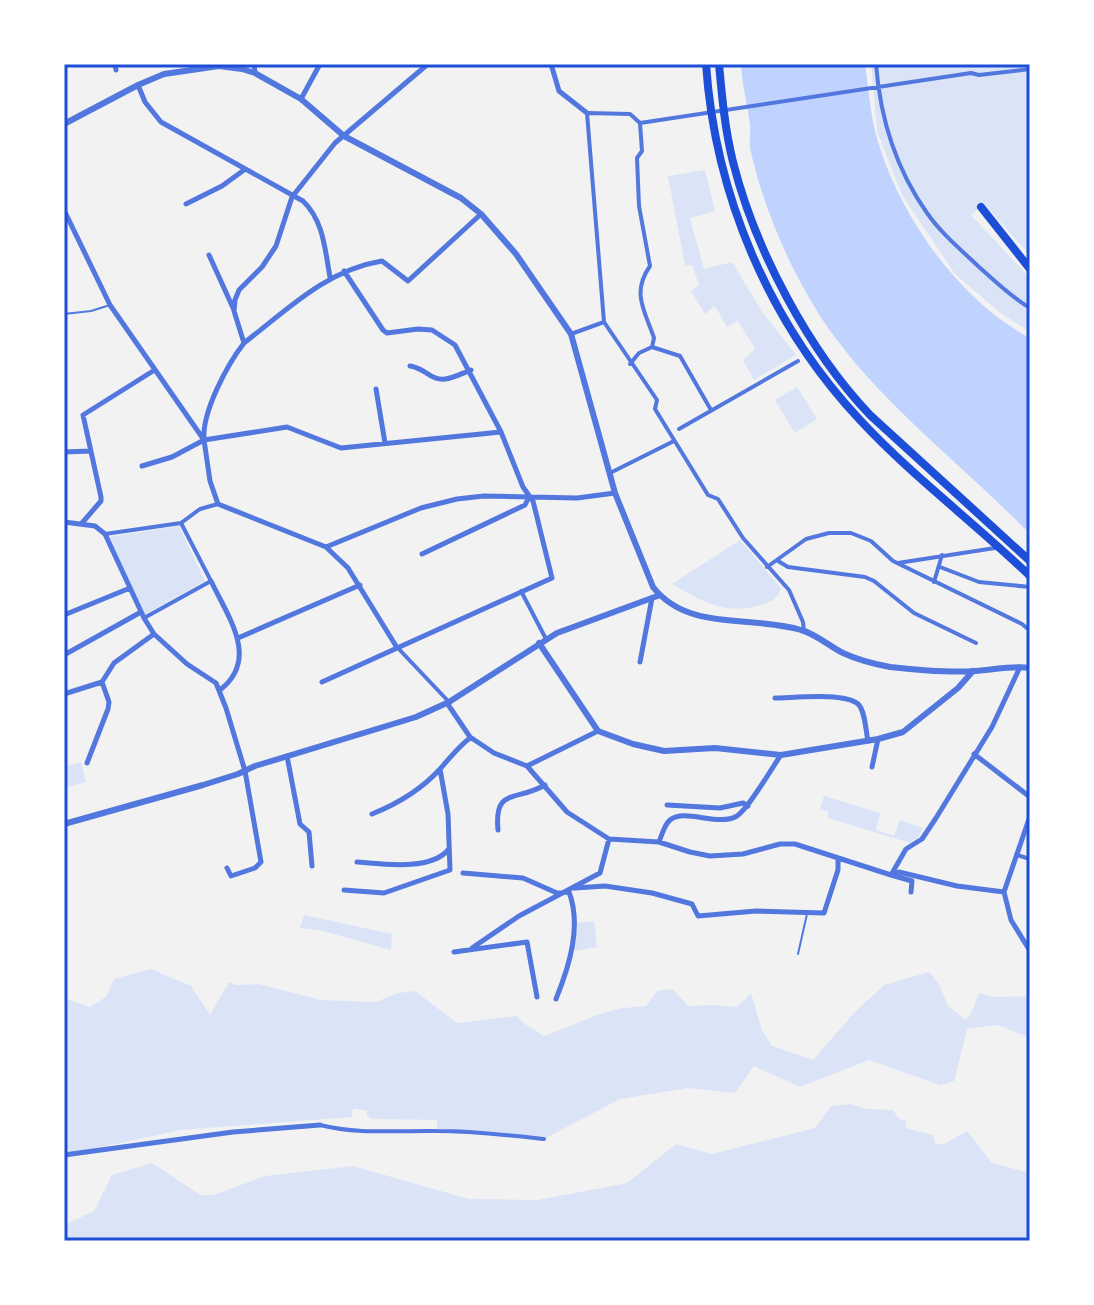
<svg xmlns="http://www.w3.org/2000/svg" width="1094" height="1305" viewBox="0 0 1094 1305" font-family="Signika,sans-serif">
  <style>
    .green { fill: #dbe4f7 }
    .water { fill: #bfd3fe }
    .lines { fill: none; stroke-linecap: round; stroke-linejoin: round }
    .service { stroke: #5277de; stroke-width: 2 }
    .pedestrian { stroke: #5277de; stroke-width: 4 }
    .minor { stroke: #5277de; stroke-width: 5 }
    .tertiary { stroke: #5277de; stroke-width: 6 }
    .primary { stroke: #1d4ed8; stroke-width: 8 }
    .trunk { stroke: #1d4ed8; stroke-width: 8 }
    .neatline { fill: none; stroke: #1d4ed8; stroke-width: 3 }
  </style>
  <rect width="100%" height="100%" fill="#f2f2f2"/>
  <!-- green -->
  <path class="green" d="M871 64H1030V255L984 204 971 215 1030 278V332L999 312 955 274 902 195 877 131Z
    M705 170 715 211 690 218 704 269 732 262 763 313 796 355 754 380 743 360 755 349 738 321 727 327 715 306 705 314 691 291 699 285 692 265 685 266 668 176Z
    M797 387 817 419 795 433 775 400Z
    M179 526 205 581 144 615 108 537Z
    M740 540 781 588C778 600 769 603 757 606 725 615 699 600 672 584Z
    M81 762 86 782 64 788V766Z
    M824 796 880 813 876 830 894 836 900 820 923 828 918 838 910 843 828 818V812L820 809Z
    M304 915 392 934 391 950 319 930 300 928Z
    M594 921 597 947 574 951 576 923Z
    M151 969 191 986 210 1015 229 982 236 985 259 984 321 1000 376 1002 398 993 415 991 457 1023 517 1016 525 1024 544 1036C584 1022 601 1008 646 1006L657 991 673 989 688 1006 714 1005 737 1007 751 993 762 1030 772 1046 813 1060 854 1013 884 985 929 972 939 984 948 1006 966 1020C974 1012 973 1003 980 993L994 997 1030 996V1038L998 1025 967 1029 954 1081 940 1085 869 1060 800 1087 754 1066 735 1093 688 1088 620 1099 544 1139 437 1131V1120L372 1119 367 1116V1110L353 1109 352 1117 181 1130 64 1155V998L90 1007 106 997 114 979Z
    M850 1104 867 1109 893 1110 899 1119 907 1121 905 1128 933 1135 935 1144H944L967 1131 992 1163 1030 1173V1241H64V1225L94 1211 112 1175 152 1163 200 1195H214L265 1176 353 1166 469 1199 538 1200 627 1183 676 1144 712 1154 815 1128 831 1106Z"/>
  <!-- water -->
  <path class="water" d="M741 64H865C868 86 870 109 875 131 895 209 957 300 1030 338V534C967 469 892 413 837 340 797 287 764 213 750 148 749 140 751 132 750 124 747 104 742 84 741 64Z"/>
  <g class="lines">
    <!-- service -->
    <path class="service" d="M64 314 91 311 110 305
      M798 954 807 914"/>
    <!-- pedestrian -->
    <path class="pedestrian" d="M876 64C880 117 896 169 927 213 941 233 960 249 978 266 995 281 1011 297 1030 308
      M640 123 971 73 979 75 1030 69
      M604 322 587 113 630 114 640 123 642 151 637 158 639 206 650 266C631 293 645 311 654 338L652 347
      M571 334 604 322 657 400 655 409 708 495 718 499 743 538 789 590 803 622 804 631
      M630 364 639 353 652 347 680 356 711 410
      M679 429 798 361
      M610 473 674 441
      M105 534 181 523 200 509 218 504
      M778 561 788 567 865 577 874 581 914 613 976 643
      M898 563 995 548
      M767 567 806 539 829 533H851L871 541 893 561 1022 624 1028 629
      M940 567 979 582 1030 587
      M934 582 942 555
      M521 591 546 639
      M144 618 211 581 181 523
      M396 646 449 702
      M1017 855 1030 859
      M320 1125C360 1135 397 1130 438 1131 473 1131 508 1135 544 1139"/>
    <!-- minor -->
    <path class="minor" d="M115 64 116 70
      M254 64 255 73
      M551 64 559 91 587 113
      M138 85 145 102 161 122 303 201C324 221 325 251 330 277
      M301 99 320 64
      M186 204 222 186 244 170
      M64 210 110 305 204 440 210 481 218 504 326 547 348 568 396 646
      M209 255 234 310
      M244 343C287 310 326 270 382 261L408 281 481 214
      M410 366C418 367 421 370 428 374 443 385 455 376 471 370
      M376 389 385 443
      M204 439C202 412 227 365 244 343L234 311 235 300 239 290 262 267 276 246 292 197 335 143 428 64
      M64 452 90 451
      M142 466 172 457 204 440 287 427 341 448 501 432
      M64 522 95 526 105 534 144 618 154 634 187 664 216 683 226 708 245 771 261 862 255 868 231 876 227 868
      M82 523 101 501V497L83 415 153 371
      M326 547 421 508 457 499 484 496 577 498 615 493
      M422 554 525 505 529 497
      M211 581C228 617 260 659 220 690
      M64 615 130 588
      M238 638 360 585
      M64 655 141 612
      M640 662 652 598
      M322 682 552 578 533 501 523 487 501 432 455 345 432 330 418 329 387 333 383 330 344 271
      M64 694 102 682 114 663 154 634
      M775 698C793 698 844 692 858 704 865 710 866 732 868 741
      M449 702V706L470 737 494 753 527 766 567 812 609 839 659 842 690 852 710 856 743 854 780 844H795L891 875 899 872 957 886 1004 892
      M974 754 1030 797
      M287 756 300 824 309 832 312 866
      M87 763 108 709 109 702 102 682
      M527 766 598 731
      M872 767 878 739
      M667 805 720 808 743 803 748 806
      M372 814C397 804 421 790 440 769 450 758 458 747 470 738
      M1030 816 1004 892 1011 920 1030 951
      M498 830C494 787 516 802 545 785
      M659 842C662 835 664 825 670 820 685 808 718 827 737 816 749 808 771 769 781 755
      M357 862C383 864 430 871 448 850
      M463 873 523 878 557 893 569 892C582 926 569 967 556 999
      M575 888 605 886 652 893 692 904 698 916 756 911 824 913 838 870V859
      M344 890 384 893 450 870 448 814 440 769
      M911 892 912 881 891 875 906 849 922 839 936 818 992 727 1020 667
      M472 948 519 916 600 873 609 839
      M454 952 527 942 537 997
      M64 1155 233 1132 320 1125"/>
    <!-- tertiary -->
    <path class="tertiary" d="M64 124 138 85 164 74 219 66 242 69 255 73 301 99 344 136 461 198 481 214 516 254 571 334 615 493 653 587C688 632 752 615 801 630 816 634 829 646 843 653 858 660 874 664 890 667 917 670 948 673 975 671 994 670 1012 665 1030 668
      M539 643 598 731 633 744 664 751 715 748 781 755 878 739 903 732 958 688 973 671
      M64 824 203 785 238 774 255 766 416 717 449 702 557 633 660 595"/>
    <!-- primary -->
    <path class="primary" d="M981 207 1030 269"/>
    <!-- trunk -->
    <path class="trunk" d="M706 64C715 195 769 323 860 420 912 476 975 523 1030 576
      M719 64C722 97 725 130 733 162 755 249 808 350 870 415L1030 561"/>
  </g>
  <!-- border -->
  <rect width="1094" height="1305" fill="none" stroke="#ffffff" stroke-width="132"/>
  <rect x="66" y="66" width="962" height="1173" class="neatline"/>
</svg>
